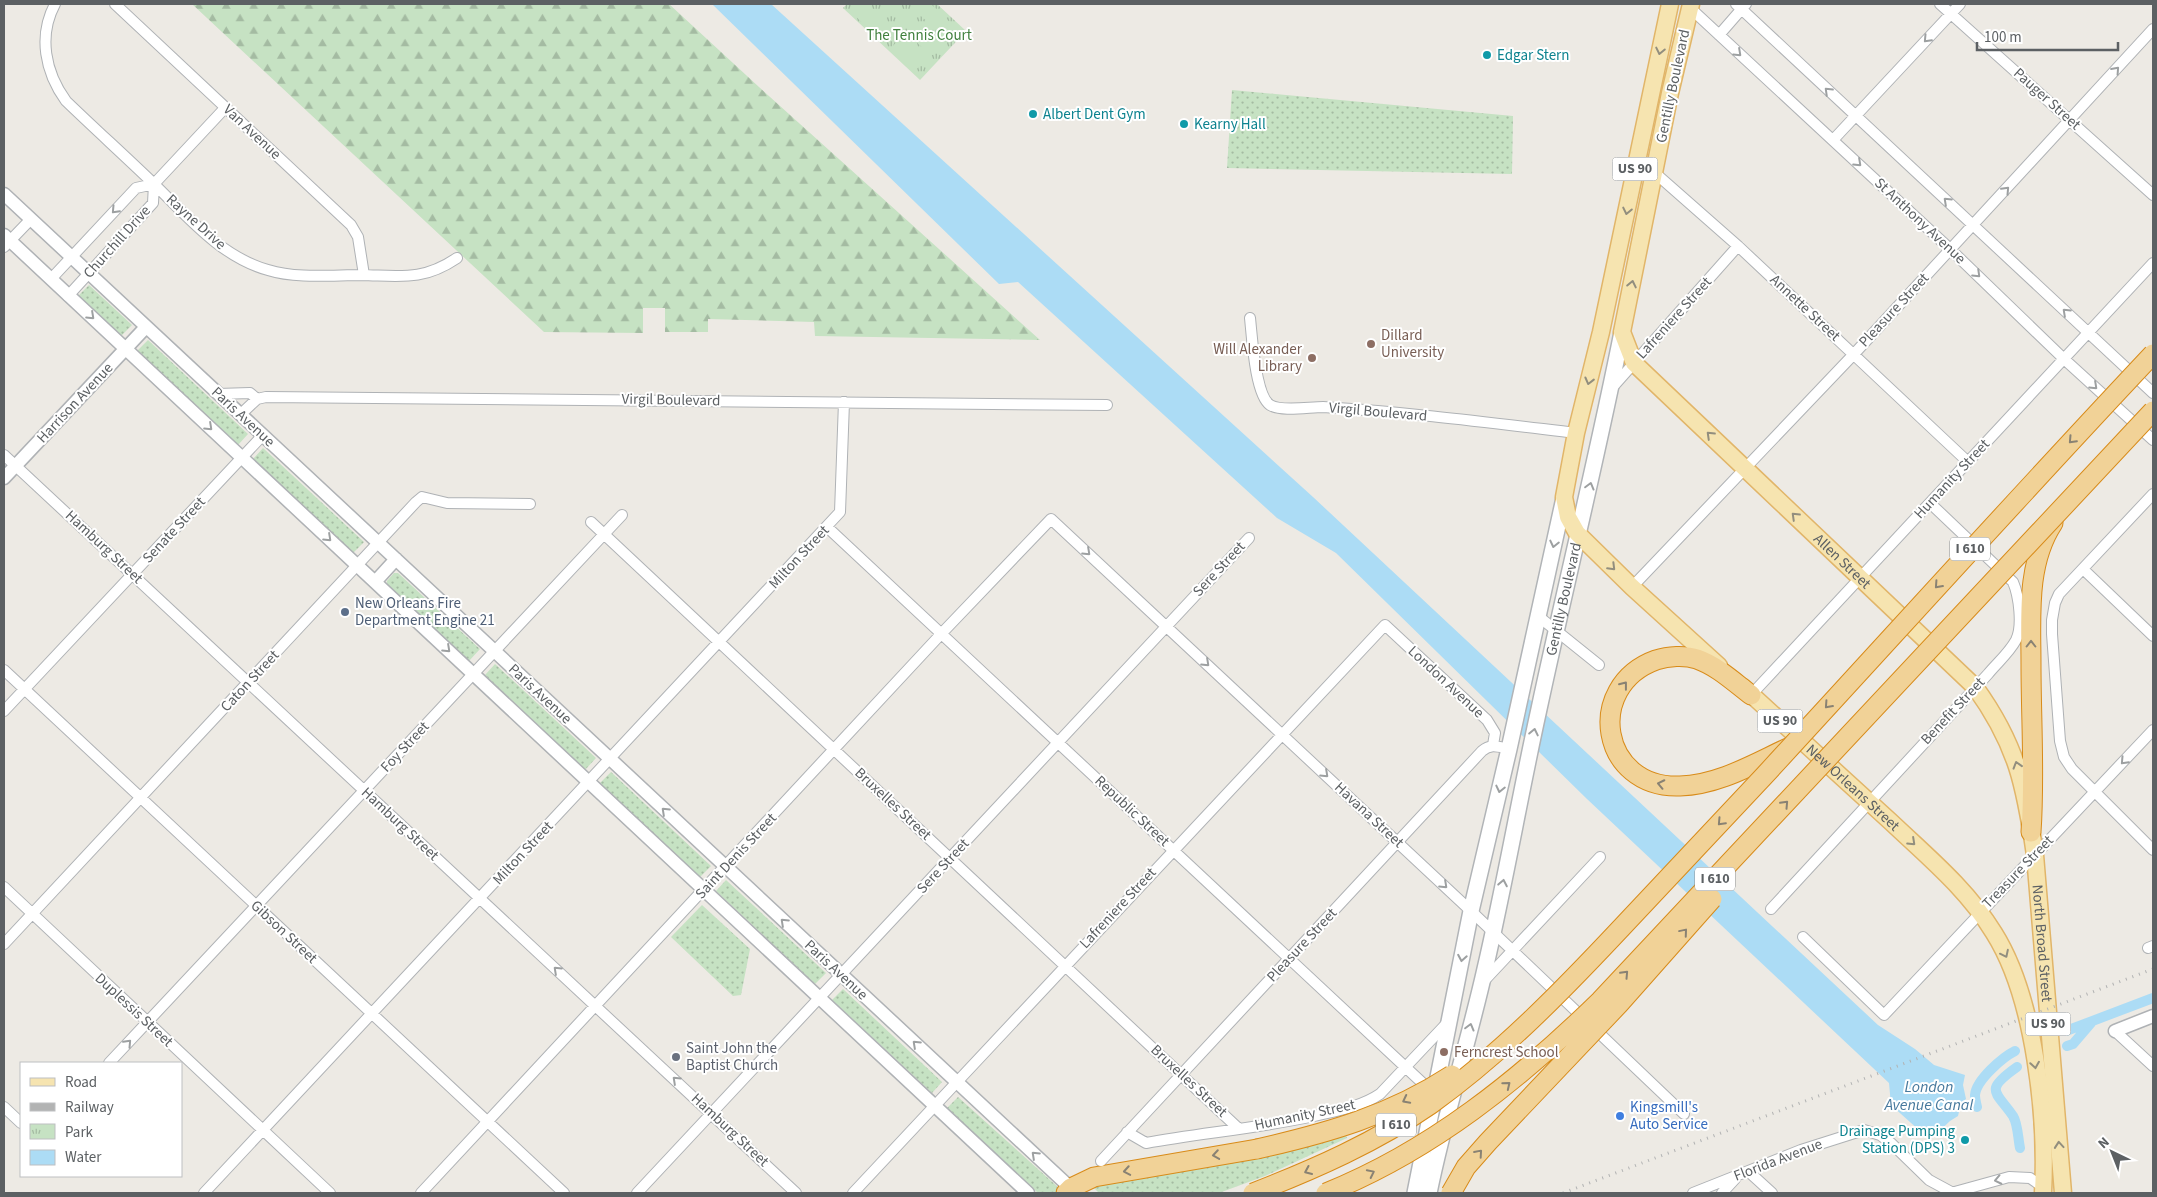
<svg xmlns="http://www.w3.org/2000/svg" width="2157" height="1197" viewBox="0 0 2157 1197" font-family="'Source Sans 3',sans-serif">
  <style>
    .grass { fill: url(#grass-dots) }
    .forest { fill: url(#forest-firs) }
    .park { fill: url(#park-tufts) }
    .pitch { fill: #c6e2c3 }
    .water { fill: #acdcf5 }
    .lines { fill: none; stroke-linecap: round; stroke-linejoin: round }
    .canal { stroke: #acdcf5; stroke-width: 10 }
    .minor-casing { stroke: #afb2b5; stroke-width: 12 }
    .tertiary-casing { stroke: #afb2b5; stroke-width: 15 }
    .secondary-casing { stroke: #b1b4b7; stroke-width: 18 }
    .primary-casing { stroke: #e1b569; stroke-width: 19 }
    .motorway-casing { stroke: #d88b19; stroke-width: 21 }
    .minor { stroke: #fff; stroke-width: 10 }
    .tertiary { stroke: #fff; stroke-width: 12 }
    .secondary { stroke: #fff; stroke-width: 15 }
    .primary { stroke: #f6e4b0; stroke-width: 16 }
    .motorway { stroke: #f1d297; stroke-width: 19 }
    .rail { stroke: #b2b3b3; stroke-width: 3; stroke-dasharray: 1 6; stroke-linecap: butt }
    .motorway-bridge-casing { stroke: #d88b19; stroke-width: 21; stroke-linecap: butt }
    .motorway-bridge { stroke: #f1d297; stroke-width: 19 }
    .oneway { stroke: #9da0a1 }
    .oneway2 { stroke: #928e7e }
    .oneway3 { stroke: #898273 }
    .culture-dot { fill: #0f9aa8; stroke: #fff; stroke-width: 2 }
    .education-dot { fill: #8d6e63; stroke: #fff; stroke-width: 2 }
    .service-dot { fill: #5c6f8a; stroke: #fff; stroke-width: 2 }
    .worship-dot { fill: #6b7280; stroke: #fff; stroke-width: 2 }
    .shop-dot { fill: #3f7fe0; stroke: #fff; stroke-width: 2 }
    .labels { text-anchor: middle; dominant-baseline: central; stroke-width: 4; stroke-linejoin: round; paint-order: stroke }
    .shield { fill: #fff; stroke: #8d9092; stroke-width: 1 }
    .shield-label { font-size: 14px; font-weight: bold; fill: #5c6063 }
    .park-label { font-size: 15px; fill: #41803e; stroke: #fff }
    .culture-label { font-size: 15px; fill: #0d838f; stroke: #fff; text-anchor: start }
    .street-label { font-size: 15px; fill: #5c6063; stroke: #fff }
    .education-label { font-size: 15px; fill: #785e54; stroke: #fff; text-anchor: start }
    .service-label { font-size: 15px; fill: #4e5e75; stroke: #fff; text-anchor: start }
    .worship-label { font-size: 15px; fill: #5b616d; stroke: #fff; text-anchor: start }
    .shop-label { font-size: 15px; fill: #366cbe; stroke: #fff; text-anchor: start }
    .water-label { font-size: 16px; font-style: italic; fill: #47799d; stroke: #fff }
  </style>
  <defs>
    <pattern id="grass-dots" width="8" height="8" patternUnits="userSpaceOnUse" patternTransform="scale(1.25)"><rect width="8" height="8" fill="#c6e2c3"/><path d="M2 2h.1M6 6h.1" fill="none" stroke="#a4bba2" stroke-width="1.8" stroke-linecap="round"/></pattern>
    <pattern id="forest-firs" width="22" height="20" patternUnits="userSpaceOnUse" patternTransform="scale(1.25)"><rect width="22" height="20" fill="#c6e2c3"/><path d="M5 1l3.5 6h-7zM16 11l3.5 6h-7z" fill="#a4bba2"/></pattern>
    <pattern id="park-tufts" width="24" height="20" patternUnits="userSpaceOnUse" patternTransform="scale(1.25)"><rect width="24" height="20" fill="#c6e2c3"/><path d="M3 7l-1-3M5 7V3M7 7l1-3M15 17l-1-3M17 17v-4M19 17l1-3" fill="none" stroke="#a4bba2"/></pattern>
  </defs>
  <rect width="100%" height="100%" fill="#edeae4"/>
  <!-- grass -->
  <path class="grass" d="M1232 90 1513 116 1512 174 1227 168Z
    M89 285 132 325 121 336 78 296Z
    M148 340 248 434 238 445 137 351Z
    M263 448 364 542 353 553 253 459Z
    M394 573H398L480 649 469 661 387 585V581Z
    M495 664 596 758 585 770 485 675Z
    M611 772 711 866 700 877 600 783Z
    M726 880 826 973 815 984 716 891Z
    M702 905 750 949 741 995 733 996 671 937Z
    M843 989 942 1082 932 1093 832 1000Z
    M958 1097 1060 1189 1056 1193H1038L947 1108Z
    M1345 1133 1347 1138 1265 1176 1219 1193H1099L1091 1185Z"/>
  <!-- forest -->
  <path class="forest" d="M192 4H669L759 87 1040 340 815 336 814 322 708 319V332H665V308H643V333L544 332Z"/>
  <!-- park -->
  <path class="park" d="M847 4H937L966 31 920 80 843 8Z"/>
  <!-- pitch -->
  <path class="pitch" d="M856 4H865L885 22 874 34 850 11Z
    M932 5 956 28 945 39 921 16Z
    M917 21 941 44 930 55 906 32Z
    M901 37 925 60 915 71 890 49Z"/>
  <!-- water -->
  <path class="water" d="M712 4H771L1313 497 1878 1025 1915 1049 1934 1065 1965 1075 1963 1085 1966 1099 1961 1103 1958 1116 1950 1121 1930 1140 1891 1105 1889 1083 1587 799 1336 553 1277 518 1018 282 999 284Z"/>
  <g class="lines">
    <!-- canal -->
    <path class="canal" d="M2066 1031 2153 998
      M2067 1046 2073 1044 2091 1023
      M2017 1067C1983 1091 1996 1091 2013 1116 2018 1124 2018 1139 2020 1148
      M1977 1107C1976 1103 1975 1098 1975 1095 1976 1080 2003 1057 2015 1051"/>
    <defs>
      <path id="minor" d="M55 4C38 36 45 72 66 101 95 129 125 156 154 184 188 217 221 257 268 270 297 279 332 275 362 275 401 276 423 281 457 258
        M115 4 351 225 358 237 364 275
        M1736 4 2153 393
        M1940 4 2153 195
        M1688 6 1950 249 2064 359 2153 440
        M1719 35 1746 4
        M1833 140 1960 4
        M1638 158 1738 246 1968 462
        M4 247 31 219
        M51 279 136 188 154 184 225 108
        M68 296 153 203 154 184
        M1250 318C1252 336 1255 395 1270 405 1281 412 1309 407 1323 407 1407 412 1492 423 1576 433
        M1611 389 1738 246
        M218 394 250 393 257 399
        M241 414 257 399 266 397 1107 405
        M4 455 796 1193
        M2153 494 2059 594 2055 603 2052 620V634L2060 741 2064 757 2072 769 2153 850
        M591 522 1239 1129
        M827 527 1431 1091
        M2083 569 2153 636
        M1632 587 1854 354 2153 29
        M1538 616 1599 665
        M4 670 564 1193
        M1751 695 2153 263
        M4 711 263 435
        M4 887 330 1193
        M1771 909 1988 674C1997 663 2009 653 2016 640 2023 626 2019 596 2013 582L1930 503
        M1803 937 1884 1015 2153 730
        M4 944 416 502 422 497 447 503 530 504
        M2148 948 2153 946
        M1483 982 1600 857
        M2115 1031 2153 1066
        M109 1063 622 515
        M4 1107 21 1123
        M1127 1132 1146 1143C1202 1133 1259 1128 1314 1116 1336 1111 1361 1107 1380 1094L1448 1022
        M1101 1161 1482 751C1491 743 1499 747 1509 749
        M1749 1172 1772 1193
        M204 1193 840 512 844 402
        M421 1193 942 633 1051 519 1471 911 1684 1114
        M637 1193 1249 538
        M853 1193 1385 625 1487 720 1495 733 1493 745
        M1693 1193 1801 1150 1864 1130 1880 1135 1891 1143 1929 1180 1953 1193
        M1722 1193 1735 1179
        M1951 1193 2009 1177 2030 1178 2043 1187"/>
      <path id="tertiary" d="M4 194 1076 1193
        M4 235 1028 1193
        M4 478 146 327
        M375 582 396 559
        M2115 1031 2153 1016"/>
      <g id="secondary">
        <path d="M1415 1193 1471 911 1509 749 1564 498"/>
        <path id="s1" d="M1429 1193C1444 1118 1468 1045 1485 969 1505 883 1520 795 1539 709 1566 583 1597 458 1622 332"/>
      </g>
      <g id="primary">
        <path d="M1670 4 1601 332 1576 433 1564 497 1568 517 1577 533 1632 587 1719 666"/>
        <path id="s2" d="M1691 4 1670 93 1622 332 1634 363 1975 687C2017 745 2025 786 2035 855L2063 1193"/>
        <path id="s3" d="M1743 687C1792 732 1842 777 1891 822 1928 857 1967 889 1994 933 2035 998 2047 1117 2043 1193"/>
      </g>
      <path id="motorway" d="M1751 695C1734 682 1717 666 1697 659 1685 655 1668 656 1656 660 1584 686 1600 789 1680 786 1719 785 1755 763 1790 747
        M2031 832C2035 776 2031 720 2031 664 2031 617 2026 564 2053 523
        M1066 1193 1071 1188 1094 1177 1257 1149"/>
    </defs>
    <!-- minor casing -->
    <use href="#minor" class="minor-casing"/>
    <!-- tertiary casing -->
    <use href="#tertiary" class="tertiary-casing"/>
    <!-- secondary casing -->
    <use href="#secondary" class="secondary-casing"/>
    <!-- primary casing -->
    <use href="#primary" class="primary-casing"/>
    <!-- motorway casing -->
    <use href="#motorway" class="motorway-casing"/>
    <!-- minor -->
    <use href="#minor" class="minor"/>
    <!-- tertiary -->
    <use href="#tertiary" class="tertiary"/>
    <!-- secondary -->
    <use href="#secondary" class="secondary"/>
    <!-- primary -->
    <use href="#primary" class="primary"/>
    <!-- motorway -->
    <use href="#motorway" class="motorway"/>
    <!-- rail -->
    <path class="rail" d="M1563 1193 2153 969"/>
    <defs>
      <path id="motorway-bridge" d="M1257 1149C1328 1133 1391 1115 1452 1075
        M1253 1193C1315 1169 1376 1142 1431 1104 1502 1053 1563 990 1623 926 1670 876 1717 826 1764 776 1894 635 2022 493 2153 354
        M1326 1193C1431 1151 1520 1079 1600 1001L2153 411
        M1451 1193 1466 1167 1488 1142 1619 1004 1712 899"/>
    </defs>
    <!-- motorway-bridge casing -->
    <use href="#motorway-bridge" class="motorway-bridge-casing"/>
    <!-- motorway-bridge -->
    <use href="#motorway-bridge" class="motorway-bridge"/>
  </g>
  <!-- one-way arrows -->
  <defs><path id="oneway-chevron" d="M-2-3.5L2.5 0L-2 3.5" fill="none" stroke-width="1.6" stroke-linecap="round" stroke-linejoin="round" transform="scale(1.25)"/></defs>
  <g class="oneway">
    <use href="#oneway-chevron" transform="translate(1927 39) rotate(133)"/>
    <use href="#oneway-chevron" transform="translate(1738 53) rotate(43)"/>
    <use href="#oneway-chevron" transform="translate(2116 70) rotate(-48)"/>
    <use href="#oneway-chevron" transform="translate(1828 91) rotate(-136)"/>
    <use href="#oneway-chevron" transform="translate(1858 163) rotate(43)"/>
    <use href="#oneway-chevron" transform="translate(2006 190) rotate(-47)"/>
    <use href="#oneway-chevron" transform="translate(1947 201) rotate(-137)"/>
    <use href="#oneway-chevron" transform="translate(115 210) rotate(133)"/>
    <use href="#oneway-chevron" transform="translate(1977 274) rotate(44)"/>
    <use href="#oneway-chevron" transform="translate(2066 312) rotate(-137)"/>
    <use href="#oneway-chevron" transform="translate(91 316) rotate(43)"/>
    <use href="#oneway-chevron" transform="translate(2094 386) rotate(43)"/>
    <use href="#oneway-chevron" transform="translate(209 427) rotate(43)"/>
    <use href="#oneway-chevron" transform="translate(1590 486) rotate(-75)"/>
    <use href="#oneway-chevron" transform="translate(328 538) rotate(43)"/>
    <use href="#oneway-chevron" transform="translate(1554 544) rotate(103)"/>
    <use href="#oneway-chevron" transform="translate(1087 552) rotate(43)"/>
    <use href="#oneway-chevron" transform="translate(447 649) rotate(43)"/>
    <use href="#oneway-chevron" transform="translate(1206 663) rotate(43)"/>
    <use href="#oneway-chevron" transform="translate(1534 732) rotate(-78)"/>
    <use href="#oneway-chevron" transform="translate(2124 761) rotate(133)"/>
    <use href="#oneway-chevron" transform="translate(1325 774) rotate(43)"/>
    <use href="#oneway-chevron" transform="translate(1500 789) rotate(103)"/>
    <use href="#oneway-chevron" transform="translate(665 811) rotate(-137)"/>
    <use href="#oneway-chevron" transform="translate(1503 883) rotate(-79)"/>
    <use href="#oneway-chevron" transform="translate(1444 885) rotate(43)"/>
    <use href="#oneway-chevron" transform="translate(784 922) rotate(-137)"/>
    <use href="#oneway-chevron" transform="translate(1462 958) rotate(100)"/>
    <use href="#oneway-chevron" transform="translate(557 970) rotate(-137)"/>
    <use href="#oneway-chevron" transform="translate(1470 1027) rotate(-75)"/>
    <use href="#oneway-chevron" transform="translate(128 1043) rotate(-47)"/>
    <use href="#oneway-chevron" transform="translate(916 1044) rotate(-137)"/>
    <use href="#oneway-chevron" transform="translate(676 1080) rotate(-137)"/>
    <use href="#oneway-chevron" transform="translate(1035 1155) rotate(-137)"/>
    <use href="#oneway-chevron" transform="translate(1998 1180) rotate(168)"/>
  </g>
  <g class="oneway2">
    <use href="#oneway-chevron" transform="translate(1660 51) rotate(102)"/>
    <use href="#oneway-chevron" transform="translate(1627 211) rotate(102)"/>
    <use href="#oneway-chevron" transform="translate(1632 284) rotate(-78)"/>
    <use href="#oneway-chevron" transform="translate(1589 381) rotate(104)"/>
    <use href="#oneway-chevron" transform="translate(1710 435) rotate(-136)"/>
    <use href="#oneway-chevron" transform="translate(1795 516) rotate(-136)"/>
    <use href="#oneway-chevron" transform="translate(1612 567) rotate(45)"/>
    <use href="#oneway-chevron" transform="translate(2017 765) rotate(-107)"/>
    <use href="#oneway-chevron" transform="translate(1912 842) rotate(43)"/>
    <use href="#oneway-chevron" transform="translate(2005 954) rotate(64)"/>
    <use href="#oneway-chevron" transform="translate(2035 1065) rotate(81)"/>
    <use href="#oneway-chevron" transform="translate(2059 1145) rotate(-95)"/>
  </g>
  <g class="oneway3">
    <use href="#oneway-chevron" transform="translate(2072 440) rotate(133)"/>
    <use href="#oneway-chevron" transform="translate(1938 585) rotate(132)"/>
    <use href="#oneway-chevron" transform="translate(2031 644) rotate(-90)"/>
    <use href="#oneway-chevron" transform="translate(1624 685) rotate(-52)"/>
    <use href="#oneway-chevron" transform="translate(1828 705) rotate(132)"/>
    <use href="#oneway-chevron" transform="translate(1661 784) rotate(-168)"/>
    <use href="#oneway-chevron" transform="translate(1785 804) rotate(-47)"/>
    <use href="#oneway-chevron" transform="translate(1721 822) rotate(133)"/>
    <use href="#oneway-chevron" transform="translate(1684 932) rotate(-50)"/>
    <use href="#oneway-chevron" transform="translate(1625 974) rotate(-47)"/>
    <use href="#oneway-chevron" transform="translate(1507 1085) rotate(-39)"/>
    <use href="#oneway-chevron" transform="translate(1406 1100) rotate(153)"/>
    <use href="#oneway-chevron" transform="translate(1479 1153) rotate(-49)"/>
    <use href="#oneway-chevron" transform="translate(1216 1155) rotate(171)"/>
    <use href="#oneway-chevron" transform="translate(1127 1171) rotate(170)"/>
    <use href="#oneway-chevron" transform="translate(1308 1171) rotate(156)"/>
    <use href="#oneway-chevron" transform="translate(1371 1173) rotate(-26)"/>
  </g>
  <!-- markers -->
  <g class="culture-dot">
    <circle cx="1487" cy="55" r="5"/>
    <circle cx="1033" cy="114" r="5"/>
    <circle cx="1184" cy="124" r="5"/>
    <circle cx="1965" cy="1140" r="5"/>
  </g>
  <g class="education-dot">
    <circle cx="1371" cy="344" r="5"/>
    <circle cx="1312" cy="358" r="5"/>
    <circle cx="1444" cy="1052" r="5"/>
  </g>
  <circle class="service-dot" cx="345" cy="612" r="5"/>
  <circle class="worship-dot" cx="676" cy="1057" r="5"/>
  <circle class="shop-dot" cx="1620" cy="1116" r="5"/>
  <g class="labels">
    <!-- shield labels -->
    <g class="shield">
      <rect x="1612.5" y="157.5" width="45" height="23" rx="4"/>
      <rect x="1950" y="537.5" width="40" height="23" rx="4"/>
      <rect x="1757.5" y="709.5" width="45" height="23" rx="4"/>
      <rect x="1695" y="867.5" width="40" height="23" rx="4"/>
      <rect x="2025.5" y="1012.5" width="45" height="23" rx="4"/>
      <rect x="1376" y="1113.5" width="40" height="23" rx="4"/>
    </g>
    <g class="shield-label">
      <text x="1635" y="169">US 90</text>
      <text x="1970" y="549">I 610</text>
      <text x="1780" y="721">US 90</text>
      <text x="1715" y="879">I 610</text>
      <text x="2048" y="1024">US 90</text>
      <text x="1396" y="1125">I 610</text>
    </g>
    <!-- park labels -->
    <g class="park-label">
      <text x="919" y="35">The Tennis Court</text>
    </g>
    <!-- culture labels -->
    <g class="culture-label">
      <text x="1497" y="55">Edgar Stern</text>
      <text x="1043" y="114">Albert Dent Gym</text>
      <text x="1194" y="124">Kearny Hall</text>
      <text x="1955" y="1131" text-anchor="end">Drainage Pumping<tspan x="1955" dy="17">Station (DPS) 3</tspan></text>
    </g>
    <!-- street labels -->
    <g class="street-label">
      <text transform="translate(1673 86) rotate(-78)">Gentilly Boulevard</text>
      <text transform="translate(2047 99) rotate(42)">Pauger Street</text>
      <text transform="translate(252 132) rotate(43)">Van Avenue</text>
      <text transform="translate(1920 221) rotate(43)">St Anthony Avenue</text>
      <text transform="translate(196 222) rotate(42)">Rayne Drive</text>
      <text transform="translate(117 242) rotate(-48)">Churchill Drive</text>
      <text transform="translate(1805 308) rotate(43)">Annette Street</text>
      <text transform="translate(1894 310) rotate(-47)">Pleasure Street</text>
      <text transform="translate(1674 318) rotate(-48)">Lafreniere Street</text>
      <text transform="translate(671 400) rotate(1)">Virgil Boulevard</text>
      <text transform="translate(75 403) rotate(-47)">Harrison Avenue</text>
      <text transform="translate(1378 412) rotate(5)">Virgil Boulevard</text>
      <text transform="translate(243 417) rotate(43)">Paris Avenue</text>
      <text transform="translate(1952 479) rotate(-47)">Humanity Street</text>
      <text transform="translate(174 530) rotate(-47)">Senate Street</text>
      <text transform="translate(104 547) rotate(43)">Hamburg Street</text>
      <text transform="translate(799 557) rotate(-47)">Milton Street</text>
      <text stroke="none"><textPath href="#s2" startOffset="656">Allen Street</textPath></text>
      <text transform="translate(1219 569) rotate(-47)">Sere Street</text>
      <text stroke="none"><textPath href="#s1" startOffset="609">Gentilly Boulevard</textPath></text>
      <text transform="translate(250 681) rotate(-47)">Caton Street</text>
      <text transform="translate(1446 682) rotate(43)">London Avenue</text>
      <text transform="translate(540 694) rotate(43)">Paris Avenue</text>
      <text transform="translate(1953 711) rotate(-47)">Benefit Street</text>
      <text transform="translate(405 747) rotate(-47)">Foy Street</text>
      <text stroke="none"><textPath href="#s3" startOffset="149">New Orleans Street</textPath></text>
      <text transform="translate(893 804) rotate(43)">Bruxelles Street</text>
      <text transform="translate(1132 811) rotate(43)">Republic Street</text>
      <text transform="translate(1369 815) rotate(43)">Havana Street</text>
      <text transform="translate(400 824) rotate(43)">Hamburg Street</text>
      <text transform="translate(523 853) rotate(-47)">Milton Street</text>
      <text transform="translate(736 856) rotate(-47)">Saint Denis Street</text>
      <text transform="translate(943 866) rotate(-47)">Sere Street</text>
      <text transform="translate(2018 872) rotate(-46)">Treasure Street</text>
      <text transform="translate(1118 908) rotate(-47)">Lafreniere Street</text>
      <text transform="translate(284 932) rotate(43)">Gibson Street</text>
      <text stroke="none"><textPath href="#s2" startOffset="1108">North Broad Street</textPath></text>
      <text transform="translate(1302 945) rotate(-47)">Pleasure Street</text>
      <text transform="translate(836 970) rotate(43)">Paris Avenue</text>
      <text transform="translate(134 1010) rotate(43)">Duplessis Street</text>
      <text transform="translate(1189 1081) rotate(43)">Bruxelles Street</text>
      <text transform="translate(1305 1115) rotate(-12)">Humanity Street</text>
      <text transform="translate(730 1130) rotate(43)">Hamburg Street</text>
      <text transform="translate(1778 1160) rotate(-21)">Florida Avenue</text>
    </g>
    <!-- education labels -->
    <g class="education-label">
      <text x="1381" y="335">Dillard<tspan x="1381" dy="17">University</tspan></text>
      <text x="1302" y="349" text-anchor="end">Will Alexander<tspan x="1302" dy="17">Library</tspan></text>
      <text x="1454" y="1052">Ferncrest School</text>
    </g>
    <!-- service labels -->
    <g class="service-label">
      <text x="355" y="603">New Orleans Fire<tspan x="355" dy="17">Department Engine 21</tspan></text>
    </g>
    <!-- worship labels -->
    <g class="worship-label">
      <text x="686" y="1048">Saint John the<tspan x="686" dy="17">Baptist Church</tspan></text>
    </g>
    <!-- shop labels -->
    <g class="shop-label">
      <text x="1630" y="1107">Kingsmill's<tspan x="1630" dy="17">Auto Service</tspan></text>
    </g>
    <!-- water labels -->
    <g class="water-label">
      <text x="1929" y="1087">London<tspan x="1929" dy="18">Avenue Canal</tspan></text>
    </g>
  </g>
  <!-- border -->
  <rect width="2157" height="1197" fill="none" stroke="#5c6063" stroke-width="10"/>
  <!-- legend -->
  <rect x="20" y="1062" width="162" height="115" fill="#ffffff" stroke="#bebfc1"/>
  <rect x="30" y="1078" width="25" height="8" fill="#f6e4b0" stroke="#bebfc1"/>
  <text x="65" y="1087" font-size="15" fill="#5c6063">Road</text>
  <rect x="30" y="1103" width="25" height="8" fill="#b2b3b3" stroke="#bebfc1"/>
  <text x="65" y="1112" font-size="15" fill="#5c6063">Railway</text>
  <rect x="30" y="1124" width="25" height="15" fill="url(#park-tufts)" stroke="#bebfc1"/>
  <text x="65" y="1137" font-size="15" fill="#5c6063">Park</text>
  <rect x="30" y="1150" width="25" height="15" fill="#acdcf5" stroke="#bebfc1"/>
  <text x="65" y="1162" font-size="15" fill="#5c6063">Water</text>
  <!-- north arrow -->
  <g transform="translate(2112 1152) rotate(317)" stroke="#ffffff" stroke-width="4" paint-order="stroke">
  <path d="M0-4L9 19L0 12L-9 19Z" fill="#5c6063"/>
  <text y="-8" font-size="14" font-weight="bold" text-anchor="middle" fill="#5c6063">N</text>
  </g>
  <!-- scale -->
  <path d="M1977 42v8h141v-8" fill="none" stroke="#5c6063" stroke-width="2.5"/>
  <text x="1984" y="42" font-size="15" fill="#5c6063" stroke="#ffffff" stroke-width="4" paint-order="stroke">100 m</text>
</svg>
